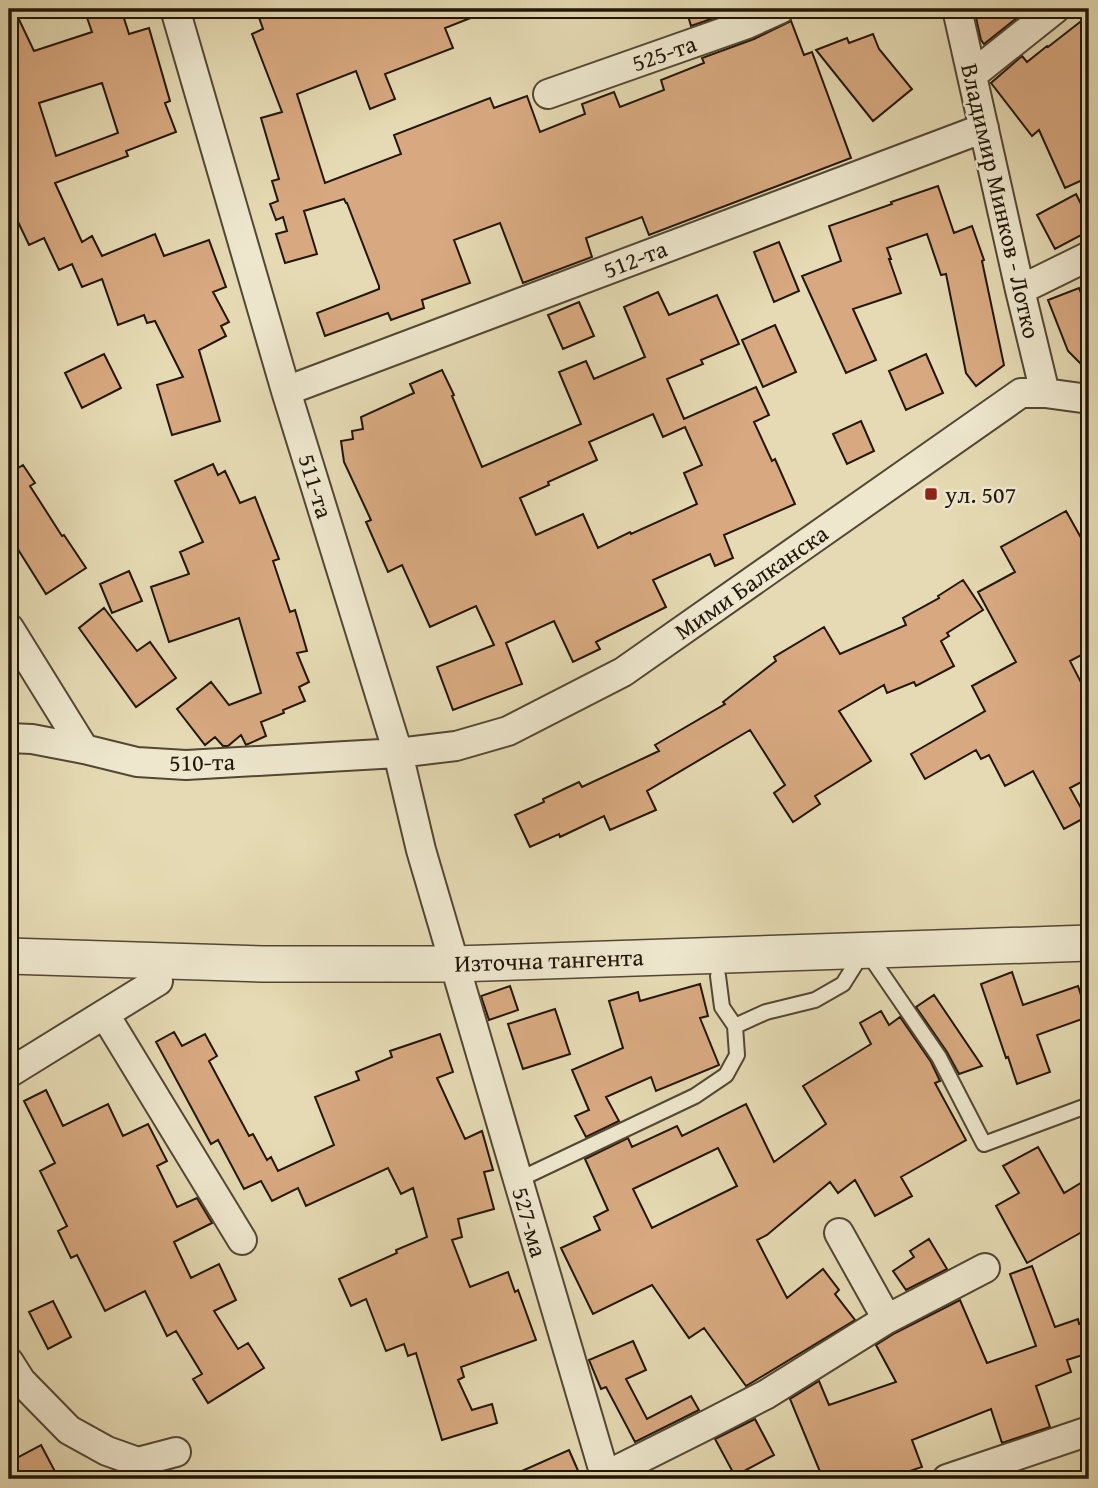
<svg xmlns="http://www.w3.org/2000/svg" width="1098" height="1488" viewBox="0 0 1098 1488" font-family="'Gentium Book Plus',serif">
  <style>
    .building { fill: #d8a980; stroke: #211608; stroke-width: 2; fill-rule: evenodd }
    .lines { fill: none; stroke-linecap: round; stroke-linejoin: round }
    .service-casing { stroke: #524733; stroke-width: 18 }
    .minor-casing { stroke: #524733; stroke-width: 32 }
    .tertiary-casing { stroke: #524733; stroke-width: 38 }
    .service { stroke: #eee7ce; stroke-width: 14 }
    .minor { stroke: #eee7ce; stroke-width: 28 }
    .tertiary { stroke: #eee7ce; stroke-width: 35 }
    .poi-dot { fill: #8f2418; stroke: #eee7ce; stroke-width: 2.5 }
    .labels { text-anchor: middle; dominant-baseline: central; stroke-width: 5; stroke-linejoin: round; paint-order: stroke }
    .street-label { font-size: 24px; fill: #211608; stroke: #eee7ce }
    .poi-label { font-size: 24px; fill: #211608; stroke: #eee7ce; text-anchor: start }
  </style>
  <rect width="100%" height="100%" fill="#e5dab3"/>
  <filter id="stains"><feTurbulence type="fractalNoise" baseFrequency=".00286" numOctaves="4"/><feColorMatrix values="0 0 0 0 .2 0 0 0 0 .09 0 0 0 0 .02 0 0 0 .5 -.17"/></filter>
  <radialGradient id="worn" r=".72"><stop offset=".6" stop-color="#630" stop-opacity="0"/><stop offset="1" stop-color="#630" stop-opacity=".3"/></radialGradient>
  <!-- building -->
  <path class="building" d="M9 9H14L34 51 92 32 84 9H121L129 34 149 28 170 101 165 103 176 132 126 151 128 156 55 183 82 242 92 236 102 256 155 234 164 256 209 240 226 287 213 292 229 322 221 326 226 336 199 350 220 421 172 435 157 385 183 377 155 321 147 323 144 315 118 325 102 279 82 287 72 264 59 270 44 238 29 245 9 203ZM102 83 118 133 56 156 39 103Z
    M256 9H491V10L445 28 453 48 385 74 395 99 370 109 356 71 297 94 325 183 401 154 394 135 490 98 494 108 527 96 540 132 585 114 582 104 614 92 620 107 664 90 661 80 704 63 702 58 754 39 791 21 804 55 812 52 851 158 649 235 642 217 586 238 592 257 523 283 500 223 454 240 470 283 422 300 424 308 391 320 388 313 325 336 317 313 379 289V286L347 203H346L344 199 304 211 317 254 285 263 276 234 287 231 283 217 276 220 270 204 278 201 272 181 279 179 261 118 282 112 252 34 263 29Z
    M686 9H740L691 26Z
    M974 9H1028L984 44 981 40Z
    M1089 15V177L1065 188 1039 130 1032 136 991 83 1022 56 1027 62 1047 46 1048 47Z
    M873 34 879 49 912 89 873 121 816 50 847 38 849 43Z
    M938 186 954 233 972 226 984 260 982 261 1004 365 976 386 966 373 946 274 941 275 927 234 887 248 891 259H889L901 293 853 309 876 360 846 373 802 276 841 261 829 226 892 204 891 202Z
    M1076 194 1089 220V231L1055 249 1037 215Z
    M779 242 799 291 774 302 754 252Z
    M1079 288 1089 313V372L1068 351 1048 300Z
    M658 292 669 315 717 295 739 344 701 360 703 364 667 379 684 419 756 387 769 415 754 422 772 461 775 459 795 504 724 535 733 558 715 566 710 554 653 580 666 607 596 642 600 649 573 662 554 621 506 643 522 684 453 710 437 667 494 645 476 606 430 627 402 565 388 572 366 522 371 520 344 462 341 441 353 439 352 431 363 429 361 417 414 393 410 384 442 370 454 395 452 396 482 467 581 424 559 372 586 361 594 379 645 357 624 307ZM653 414 663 437 685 427 702 465 684 473 697 504 631 534 630 532 598 548 583 514 536 535 520 498 549 485 548 482 597 460 589 442Z
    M579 302 594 336 563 349 548 315Z
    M775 325 796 372 763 387 742 340Z
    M104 354 121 388 82 408 65 373Z
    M926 354 943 393 906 410 889 371Z
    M861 421 874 451 847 464 833 434Z
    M9 453 18 468 23 465 35 483 30 486 62 536 64 535 86 568 46 594 9 535Z
    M213 464 218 475 225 471 240 503 255 497 279 559 273 561 290 612 295 610 307 651 297 653 309 682 299 687 305 701 283 710 284 713 261 722 266 736 246 745 241 735 228 746H223L215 737 205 745 177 709 211 682 229 705 261 693 239 618 169 642 151 587 189 574 180 552 203 542 175 481Z
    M1066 511 1089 552V651L1070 661 1089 698V778L1070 788 1086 817 1064 829 1033 771 1005 786 989 755 981 759 976 750 925 779 911 754 985 711 972 686 1016 662 978 592 1015 572 1001 547Z
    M129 571 142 601 112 613 100 584Z
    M963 580 983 610 947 633 949 636 941 641 954 666 916 686 914 682 887 693 884 685 839 711 871 761 815 796 820 804 793 822 774 793 785 785 750 730 647 791 656 810 610 830 604 816 560 837 559 834 530 847 515 815 544 802 543 799 579 782 582 787 659 751 655 745 725 704 723 702 776 661 774 657 824 627 840 654 906 625 903 618 939 598 938 596Z
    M104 608 137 651 150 642 176 678 136 707 79 628Z
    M1012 972 1023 1005 1078 986 1088 1017 1037 1035 1050 1072 1017 1084 1008 1057 1006 1058 981 984Z
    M700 984 708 1016 700 1018 719 1065 656 1091 651 1077 606 1097 619 1121 586 1137 575 1116 589 1110 572 1070 623 1048 609 1001 638 992 640 1001Z
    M510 986 518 1010 489 1020 481 996Z
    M934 995 982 1066 959 1074 947 1052 916 1007Z
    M555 1009 570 1054 523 1069 508 1024Z
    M881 1011 889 1025 900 1017 931 1062 940 1081 935 1083 966 1140 901 1177 912 1196 875 1216 855 1180 838 1193 830 1182 767 1235 757 1240 787 1298 823 1269 839 1290 835 1294 855 1320 746 1386 704 1328 689 1338 652 1285 593 1314 561 1248 600 1230 594 1217 608 1210 585 1159 628 1138 632 1147 677 1126 682 1136 746 1104 774 1162 826 1124 803 1086 871 1044 860 1023ZM718 1148 737 1186 652 1228 633 1189Z
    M174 1032 182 1046 205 1034 217 1056 209 1061 249 1136 253 1134 267 1160 271 1157 278 1171 334 1145 315 1097 359 1080 356 1072 392 1057 390 1051 440 1034 453 1072 437 1078 465 1139 482 1131 493 1170 484 1172 494 1209 458 1219 462 1237 452 1240 470 1287 508 1272 515 1292 518 1290 536 1340 461 1367 464 1377 458 1380 472 1410 492 1404 497 1423 442 1440 416 1353 408 1356 404 1344 386 1351 366 1299 351 1306 339 1279 397 1253 396 1250 427 1237 413 1188 401 1194 388 1168 306 1206 298 1188 272 1201 261 1181 244 1189 218 1140 211 1144 156 1042Z
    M46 1090 63 1126 108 1104 123 1136 148 1124 167 1161 157 1166 177 1207 197 1198 212 1223 174 1242 191 1278 219 1264 236 1300 214 1311 238 1349 248 1343 264 1368 208 1403 193 1379 202 1374 176 1331 167 1336 145 1291 105 1311 77 1255 71 1258 58 1231 67 1226 40 1171 55 1163 24 1101Z
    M1038 1147 1064 1193 1089 1178V1228L1027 1263 996 1206 1019 1193 1003 1166Z
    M929 1239 947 1269 906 1290 893 1271 914 1257 910 1251Z
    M1032 1266 1055 1327 1078 1319 1079 1324 1089 1321V1353L1067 1360 1071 1372 1036 1386 1050 1427 1002 1443 991 1409 912 1440 922 1467 886 1479H823L790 1399 819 1381 829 1405 896 1382 876 1345 895 1333 960 1300 987 1363 1036 1346 1010 1274Z
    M53 1301 71 1337 48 1349 29 1312Z
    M633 1341 646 1370 626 1379 647 1419 691 1396 699 1410 635 1442 606 1387 601 1389 589 1360Z
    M755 1419 774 1455 735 1476 715 1439Z
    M41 1445 59 1479H9V1462Z
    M569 1450 579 1473 564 1479H504Z"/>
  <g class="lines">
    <defs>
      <path id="service" d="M718 976 722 1007 735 1026
        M518 1180 695 1096 726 1075 737 1055 735 1026 766 1012 815 1000 843 984 865 949 939 1057 984 1144 1089 1105"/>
      <path id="minor" d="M175 9 286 391 398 753 421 850 606 1479
        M957 9 1020 290 1045 393
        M972 75 1055 9
        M548 94 747 24 780 9
        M1020 290 1089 256
        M286 391 984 128
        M9 628 84 749
        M9 738 32 739 84 749 137 762 186 765 398 753 456 746 508 731 623 672 1021 393H1045L1089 399
        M105 1015 242 1240
        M9 1073 158 981
        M839 1233 887 1319
        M9 1362 21 1381 69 1430 107 1451 138 1462 176 1452
        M605 1476 703 1427 767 1394 887 1319 985 1268
        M947 1479 1089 1431"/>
      <path id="tertiary" d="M9 956 263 964H454L1089 943"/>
    </defs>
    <!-- service casing -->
    <use href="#service" class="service-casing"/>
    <!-- minor casing -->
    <use href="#minor" class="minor-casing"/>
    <!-- tertiary casing -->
    <use href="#tertiary" class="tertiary-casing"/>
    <!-- service -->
    <use href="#service" class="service"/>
    <!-- minor -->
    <use href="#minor" class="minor"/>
    <!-- tertiary -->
    <use href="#tertiary" class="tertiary"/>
  </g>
  <!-- markers -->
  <rect class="poi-dot" x="924" y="487" width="14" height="14" rx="3.5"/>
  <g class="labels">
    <!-- street labels -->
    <g class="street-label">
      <text transform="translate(664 53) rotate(-19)">525-та</text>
      <text transform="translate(1001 201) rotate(77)">Владимир Минков - Лотко</text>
      <text transform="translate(635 259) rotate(-21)">512-та</text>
      <text transform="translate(316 486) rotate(73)">511-та</text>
      <text transform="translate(751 582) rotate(-35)">Мими Балканска</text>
      <text transform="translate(202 762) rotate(-1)">510-та</text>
      <text transform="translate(549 960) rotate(-2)">Източна тангента</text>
      <text transform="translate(530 1222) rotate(74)">527-ма</text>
    </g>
    <!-- poi labels -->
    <g class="poi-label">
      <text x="945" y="494">ул. 507</text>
    </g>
  </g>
  <!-- margin -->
  <rect width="1098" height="1488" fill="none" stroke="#e5dab3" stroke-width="35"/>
  <rect x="10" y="10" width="1077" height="1467" fill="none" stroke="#211608" stroke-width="3.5"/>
  <rect x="18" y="18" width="1063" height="1453" fill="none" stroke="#211608" stroke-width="2"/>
  <rect width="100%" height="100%" filter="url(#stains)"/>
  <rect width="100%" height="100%" fill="url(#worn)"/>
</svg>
